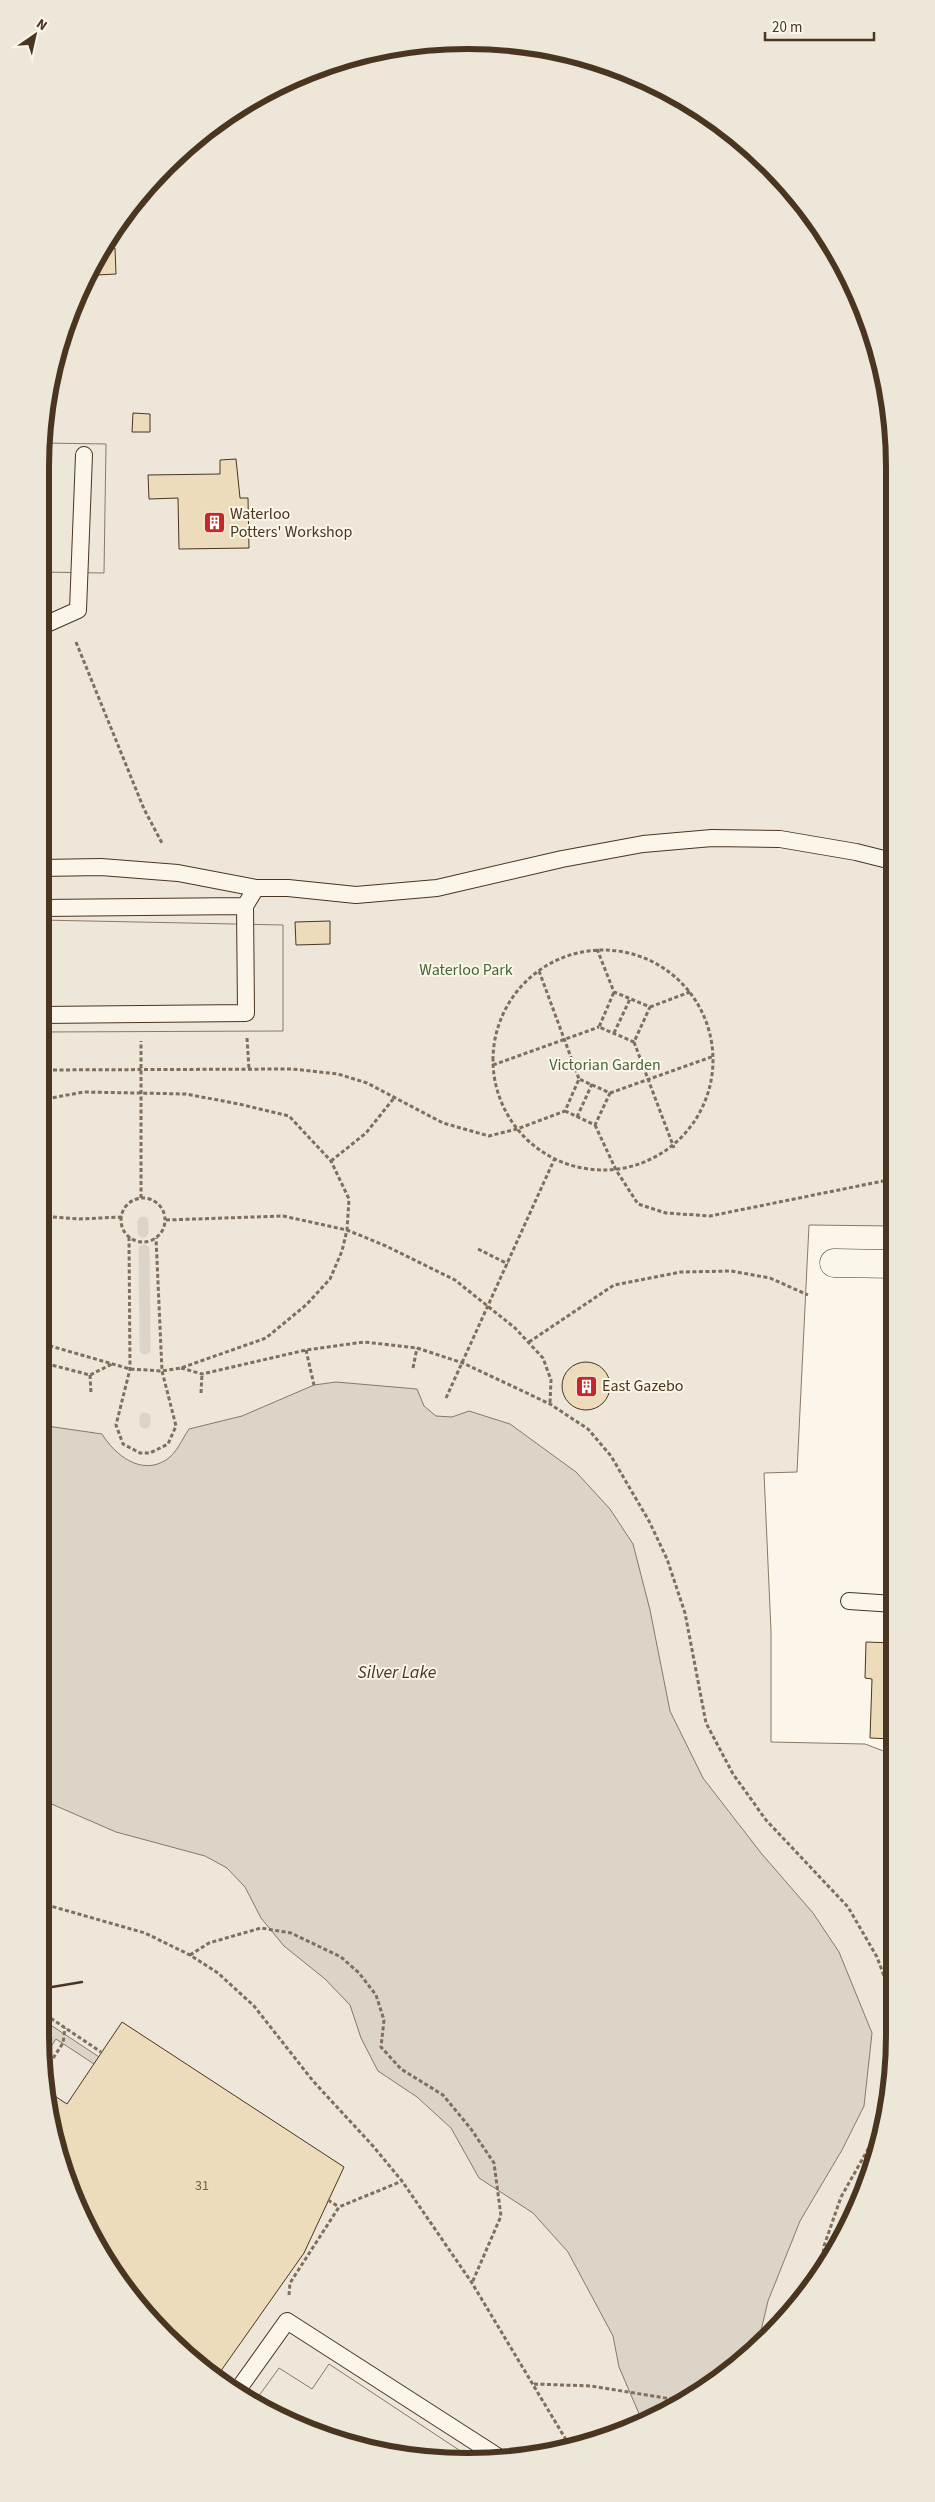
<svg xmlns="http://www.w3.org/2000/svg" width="935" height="2502" viewBox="0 0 935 2502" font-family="'Source Sans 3',sans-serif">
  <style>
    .green { fill: #ede6d9; stroke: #887966 }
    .parking { fill: #ede7d9; stroke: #887966 }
    .water { fill: #dcd4c6; stroke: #887966 }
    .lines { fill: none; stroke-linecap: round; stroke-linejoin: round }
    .stream { stroke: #dcd4c6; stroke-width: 11 }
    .building { fill: #ecdcbc; stroke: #4a3520 }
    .lane-casing { stroke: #4a3520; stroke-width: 18 }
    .street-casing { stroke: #4a3520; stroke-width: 29 }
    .path { stroke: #7f6f5c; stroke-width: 3; stroke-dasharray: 4 2.5; stroke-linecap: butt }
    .lane { stroke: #fbf6e9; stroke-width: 16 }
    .street { stroke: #fbf6e9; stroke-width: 28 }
    .wall { stroke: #4a3520; stroke-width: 2.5 }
    .labels { text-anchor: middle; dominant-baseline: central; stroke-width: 4; stroke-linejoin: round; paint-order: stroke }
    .number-label { font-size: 14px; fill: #725f47 }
    .poi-label { font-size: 16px; fill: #4a3520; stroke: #fbf6e9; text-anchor: start }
    .park-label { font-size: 16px; fill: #436837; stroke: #fbf6e9 }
    .water-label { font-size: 18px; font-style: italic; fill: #4a3520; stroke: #fbf6e9 }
    .rim { fill: none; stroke: #4a3520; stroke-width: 6 }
  </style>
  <rect width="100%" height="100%" fill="#fbf6e9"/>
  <!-- green -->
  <path class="green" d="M496 41 578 55 705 112 789 186 862 304 891 411 893 1226 809 1225 797 1472 764 1473 771 1631V1742L865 1744 894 1755 895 2034 880 2145 851 2224 807 2295 705 2390 631 2429 551 2454 411 2458 330 2439 254 2405 146 2316 97 2248 63 2172 40 2034V468L55 357 84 278 129 207 186 146 254 97 330 63 412 44Z"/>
  <!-- parking -->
  <path class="parking" d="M43 443 106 444 104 573 40 572V468Z
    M40 920 283 925V1031L40 1032Z
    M329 2364 468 2456 411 2458 330 2439 253 2404 279 2368 312 2389Z"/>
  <!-- water -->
  <path class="water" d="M336 1382 417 1389 424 1406 436 1416 452 1417 469 1411 510 1424 576 1472 610 1509 633 1544 650 1610 670 1711 703 1778 761 1853 813 1913 839 1952 872 2033 864 2106 842 2150 800 2221 768 2301 759 2339 705 2390 643 2423 619 2367 613 2336 568 2252 533 2213 479 2178 451 2128 417 2097 378 2071 361 2038 350 2005 325 1979 284 1946 261 1918 245 1887 227 1868 205 1856 116 1832 40 1799V1425L102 1434C115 1455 141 1476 166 1460 177 1453 182 1439 189 1429L242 1416 314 1385Z
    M40 2018 295 2186 290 2193 56 2039 44 2057Z"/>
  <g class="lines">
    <!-- stream -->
    <path class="stream" d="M143 1222V1232
      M144 1250 145 1349
      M145 1423V1418"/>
  </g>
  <!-- building -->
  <path class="building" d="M115 248 116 274 97 275 96 259 102 249Z
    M133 413 150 414V432H132Z
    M236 459 240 498H248L249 548 179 549 178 498 149 499 148 475 220 474V460Z
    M330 921V944L296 945 295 922Z
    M562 1386a24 24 0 1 1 48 0a24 24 0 1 1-48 0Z
    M866 1642 894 1643V1739L870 1738 872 1679 865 1678Z
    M122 2022 344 2167 304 2253 218 2375 146 2316 97 2248 63 2172 50 2093 67 2104Z"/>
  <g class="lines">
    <defs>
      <path id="lane" d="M40 627 78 610 84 455
        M40 868 101 867 178 873 256 888H288L356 895 437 888 562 859 643 844 712 838 780 839 856 852 892 861
        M40 908 245 906
        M40 1015 246 1013 245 906 256 888
        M849 1601 894 1604
        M237 2391 287 2321 497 2456"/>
      <path id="street" d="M834 1263 893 1264"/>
    </defs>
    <!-- lane casing -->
    <use href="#lane" class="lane-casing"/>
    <!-- street casing -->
    <use href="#street" class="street-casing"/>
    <!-- path -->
    <path class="path" d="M76 642 144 809 163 845
      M597 949 614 992 650 1007 634 1042 599 1027 614 992
      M493 1060a110 110 0 1 1 220 0a110 110 0 1 1-220 0Z
      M539 971 579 1079
      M650 1007 690 992
      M614 1033 630 999
      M247 1038 249 1069
      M634 1042 674 1148
      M493 1065 599 1027
      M40 1070 292 1069 338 1074 367 1083 443 1123 489 1136 517 1129 565 1111 579 1079 610 1093 595 1125 565 1111
      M41 1070 44 1041
      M610 1093 714 1056
      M40 1100 84 1092 186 1094 239 1104 289 1116 331 1161 349 1199 347 1230 342 1251 330 1279 306 1305 266 1338 181 1368 162 1371 130 1369 40 1343
      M577 1117 592 1084
      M595 1125 616 1170 638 1204 666 1213 710 1216 893 1179
      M331 1161 366 1133 394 1098
      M141 1198V1041
      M121 1220a22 22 0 1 1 44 0a22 22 0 1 1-44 0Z
      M40 1216 79 1219 122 1217
      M166 1220 283 1216 347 1230 386 1246 455 1280 515 1328 543 1358 551 1380 550 1403
      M129 1237 130 1369 116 1425 123 1444 140 1453H150L168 1444 176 1426 162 1371 156 1238
      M478 1249 508 1264
      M529 1342 614 1285 681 1272 731 1271 770 1278 808 1295
      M306 1350 314 1385
      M40 1362 90 1375 112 1364
      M181 1368 202 1374 306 1350 364 1342 417 1348 463 1363 550 1404 588 1429 611 1456 649 1521 667 1559 685 1613 706 1723 733 1774 766 1820 848 1907 877 1957 891 1995 895 2026
      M413 1368 417 1348
      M90 1375 91 1393
      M201 1393 202 1374
      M446 1398 554 1160
      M40 1903 145 1933 190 1955 218 1973 254 2006 313 2081 373 2146 402 2181 472 2283 571 2448
      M190 1955 209 1943 261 1928 291 1933 341 1957 359 1973 376 1995 384 2020 381 2047 401 2069 443 2095 471 2129 494 2163 501 2216 472 2283
      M40 2011 101 2052
      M46 2069 63 2043 65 2028
      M328 2200 339 2207
      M821 2272 824 2246 841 2197 876 2135 884 2117
      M289 2295 290 2283 339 2207 402 2181
      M800 2301 809 2281 820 2269
      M534 2384 591 2386 684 2401"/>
    <!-- lane -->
    <use href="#lane" class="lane"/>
    <!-- street -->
    <use href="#street" class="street"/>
    <!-- wall -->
    <path class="wall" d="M40 1989 82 1982"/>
  </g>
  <!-- icons -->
  <defs>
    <symbol id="building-square" viewBox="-11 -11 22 22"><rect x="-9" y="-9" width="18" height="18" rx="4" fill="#c62828" stroke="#fbf6e9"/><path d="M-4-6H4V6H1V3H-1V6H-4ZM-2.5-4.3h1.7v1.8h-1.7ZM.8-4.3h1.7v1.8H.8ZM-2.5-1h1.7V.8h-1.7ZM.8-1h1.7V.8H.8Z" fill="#fff"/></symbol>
  </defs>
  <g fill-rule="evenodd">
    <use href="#building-square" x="202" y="510" width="25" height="25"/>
    <use href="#building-square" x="574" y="1374" width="25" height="25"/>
  </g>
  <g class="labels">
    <!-- number labels -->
    <g class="number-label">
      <text x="202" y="2186">31</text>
    </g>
    <!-- poi labels -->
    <g class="poi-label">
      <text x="230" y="514">Waterloo<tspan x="230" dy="18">Potters' Workshop</tspan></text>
      <text x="602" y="1386">East Gazebo</text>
    </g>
    <!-- park labels -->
    <g class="park-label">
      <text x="466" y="970">Waterloo Park</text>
      <text x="605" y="1065">Victorian Garden</text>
    </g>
    <!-- water labels -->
    <g class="water-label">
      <text x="397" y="1672">Silver Lake</text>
    </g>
  </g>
  <!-- crop -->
  <path d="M0 0H935V2502H0ZM467 49H468A418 418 0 0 1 886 467V2035A418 418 0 0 1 468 2453H467A418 418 0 0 1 49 2035V467A418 418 0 0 1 467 49Z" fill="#ede7d9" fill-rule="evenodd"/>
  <path class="rim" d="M467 49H468A418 418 0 0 1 886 467V2035A418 418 0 0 1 468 2453H467A418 418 0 0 1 49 2035V467A418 418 0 0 1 467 49Z"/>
  <!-- north arrow -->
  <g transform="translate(35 35) rotate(34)" stroke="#fbf6e9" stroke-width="4" paint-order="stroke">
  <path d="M0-4L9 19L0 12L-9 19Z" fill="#4a3520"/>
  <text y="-8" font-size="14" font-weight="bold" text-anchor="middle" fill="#4a3520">N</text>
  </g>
  <!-- scale -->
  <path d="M765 32v8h109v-8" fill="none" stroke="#4a3520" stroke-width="2.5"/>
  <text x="772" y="32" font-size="15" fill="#4a3520" stroke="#fbf6e9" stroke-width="4" paint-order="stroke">20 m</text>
</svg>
